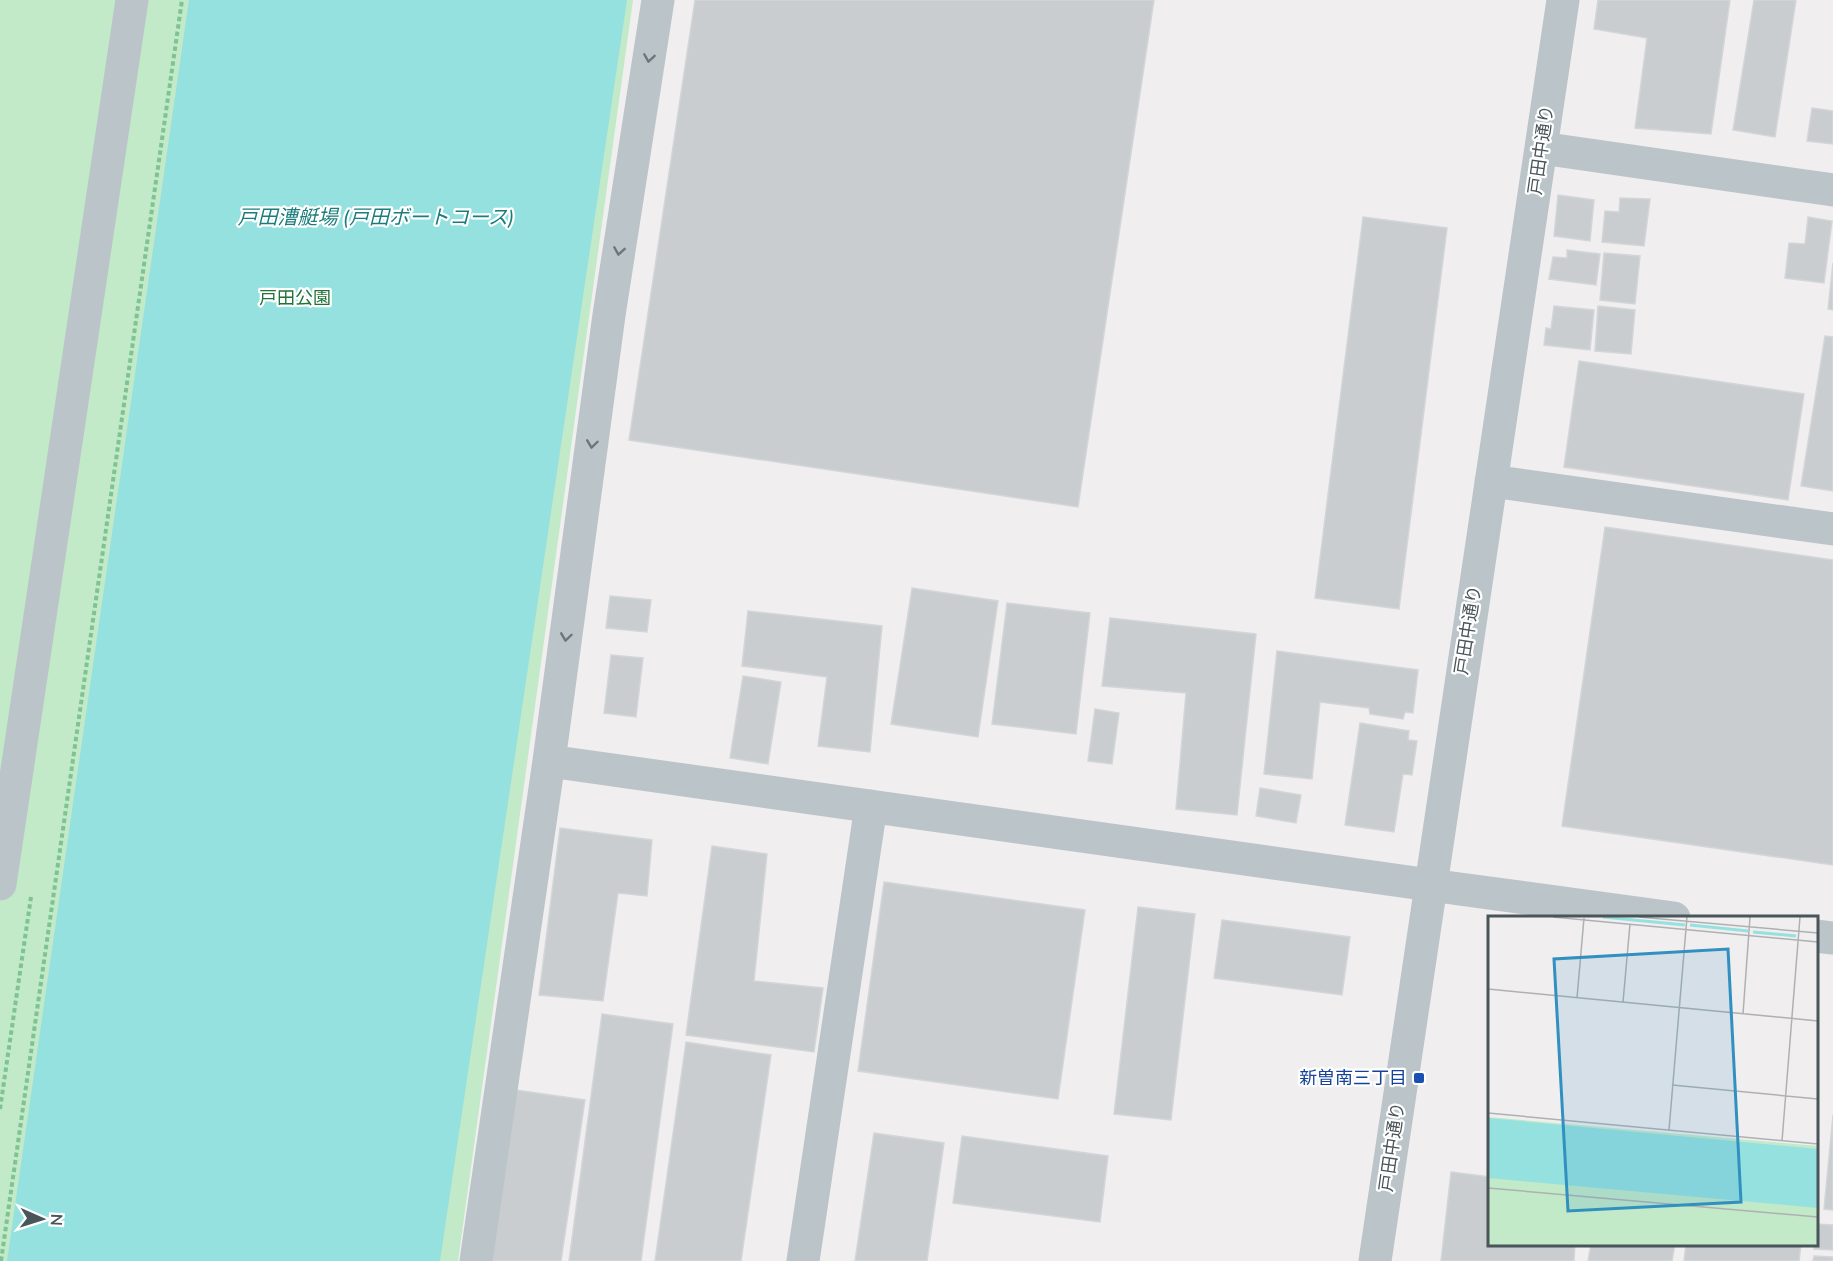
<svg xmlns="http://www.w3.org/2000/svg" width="1833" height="1261" viewBox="0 0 1833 1261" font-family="'Nunito Sans','Noto Sans JP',sans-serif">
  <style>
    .green { fill: #c2e9c8 }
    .water { fill: #94e1e0 }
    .building { fill: #c9cdcf; stroke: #d3d6d9; stroke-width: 1.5 }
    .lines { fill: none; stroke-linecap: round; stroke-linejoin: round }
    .path { stroke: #7ec392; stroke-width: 4; stroke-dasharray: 4.5 3; stroke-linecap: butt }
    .minor { stroke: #bbc5c9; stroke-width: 33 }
    .oneway { stroke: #6b777b }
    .transit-dot { fill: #1a4fb4; stroke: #fff; stroke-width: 2 }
    .labels { text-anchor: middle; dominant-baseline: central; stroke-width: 4.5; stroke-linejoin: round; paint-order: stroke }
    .street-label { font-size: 18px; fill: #495559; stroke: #fff }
    .park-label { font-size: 18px; fill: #227238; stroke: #fff }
    .transit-label { font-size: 18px; fill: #164399; stroke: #fff; text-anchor: end }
    .water-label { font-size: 20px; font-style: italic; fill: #1b7d7b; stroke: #fff }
    .inset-river { fill: none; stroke: #94e1e0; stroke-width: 3 }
    .inset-road { fill: none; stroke: #aeb1b3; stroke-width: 1.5 }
    .view { fill: #3190c0; fill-opacity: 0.15; stroke: #3190c0; stroke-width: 3 }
    .inset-edge { fill: none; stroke: #495559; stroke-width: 3 }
  </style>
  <rect width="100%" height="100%" fill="#f1eeef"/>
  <!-- green -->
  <path class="green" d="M0 0H633L458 1261H0Z"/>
  <!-- water -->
  <path class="water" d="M189 0H627L440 1261H7Z"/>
  <!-- building -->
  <path class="building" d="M695 0H1154L1078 507 629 440Z
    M1598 0H1730L1711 134 1635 128 1647 38 1594 29Z
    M1754 0H1796L1775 137 1733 130Z
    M1812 108 1833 111V144L1807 141Z
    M1558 195 1594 200 1590 241 1554 236Z
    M1620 198 1650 199 1644 246 1602 242 1605 211 1619 212Z
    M1363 217 1447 228 1399 609 1315 598Z
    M1808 217 1832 221 1824 283 1785 278 1789 243 1805 244Z
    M1567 250 1600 254 1596 285 1549 279 1553 257 1567 258Z
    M1604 253 1640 256 1635 304 1600 300Z
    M1833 263V310L1828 309Z
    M1554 306 1594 310 1590 350 1544 345 1546 328 1551 329Z
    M1598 306 1635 310 1631 354 1595 351Z
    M1825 336 1833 337V491L1801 486Z
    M1579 361 1804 394 1788 500 1564 467Z
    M1605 527 1833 560V865L1562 826Z
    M912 588 998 601 978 737 891 724Z
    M610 596 651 600 647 632 606 628Z
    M1007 603 1090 613 1076 734 992 724Z
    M748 611 882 626 870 752 818 746 827 677 742 666Z
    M1110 618 1256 634 1237 815 1176 809 1186 693 1102 686Z
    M1277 651 1418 670 1413 713 1405 712 1403 719 1370 714 1369 708 1320 702 1312 779 1264 774Z
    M611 655 643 658 636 717 604 713Z
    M743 676 781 682 768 764 730 758Z
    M1095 709 1119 713 1112 764 1088 761Z
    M1360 723 1409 731 1408 740 1417 741 1412 775 1403 774 1394 832 1345 825Z
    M1260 788 1301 795 1296 823 1256 816Z
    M560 828 652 840 647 896 618 893 603 1001 539 995Z
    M712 846 767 854 754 981 823 988 814 1052 686 1035Z
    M884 882 1085 910 1058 1099 858 1071Z
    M1138 907 1195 914 1171 1120 1114 1114Z
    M1222 920 1350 937 1342 995 1214 978Z
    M602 1014 673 1024 641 1261H569Z
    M686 1042 771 1055 741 1261H655Z
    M509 1089 585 1100 561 1261H483Z
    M1833 1115V1210L1824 1209Z
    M874 1133 944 1143 927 1261H855Z
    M962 1136 1108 1156 1100 1222 953 1203Z
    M1451 1172 1490 1177V1244H1575L1574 1261H1441Z
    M1816 1224 1833 1225V1250L1814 1249V1244H1816Z
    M1591 1244H1675L1672 1261H1588Z
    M1686 1244H1801L1799 1261H1684Z
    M1814 1256 1833 1257V1261H1813Z"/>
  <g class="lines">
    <!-- path -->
    <path class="path" d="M0 1109 31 897
      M1 1261 182 0"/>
    <!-- minor -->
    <path class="minor" d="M1541 148 1833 190
      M1491 481 1833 529
      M549 761 1430 885 1674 918
      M0 884 132 0
      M1816 936 1833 938
      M476 1261 549 761 609 315 658 0
      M803 1261 871 806
      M1375 1261 1563 0"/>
  </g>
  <!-- one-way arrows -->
  <defs><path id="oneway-chevron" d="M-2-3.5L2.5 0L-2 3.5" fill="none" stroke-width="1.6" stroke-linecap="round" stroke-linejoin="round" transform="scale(1.5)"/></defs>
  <g class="oneway">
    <use href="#oneway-chevron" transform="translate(649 58) rotate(99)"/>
    <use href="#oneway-chevron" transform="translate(619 251) rotate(99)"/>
    <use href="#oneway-chevron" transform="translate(592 444) rotate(98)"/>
    <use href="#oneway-chevron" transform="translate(566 637) rotate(98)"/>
  </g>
  <!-- markers -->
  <rect class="transit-dot" x="1413" y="1072" width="12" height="12" rx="3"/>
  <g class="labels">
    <!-- street labels -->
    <g class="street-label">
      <text transform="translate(1541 150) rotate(-82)">戸田中通り</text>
      <text transform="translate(1468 630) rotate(-81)">戸田中通り</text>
      <text transform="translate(1392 1147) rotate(-82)">戸田中通り</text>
    </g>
    <!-- park labels -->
    <g class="park-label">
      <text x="295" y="298">戸田公園</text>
    </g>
    <!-- transit labels -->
    <g class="transit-label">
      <text x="1407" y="1078">新曽南三丁目</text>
    </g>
    <!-- water labels -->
    <g class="water-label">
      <text x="376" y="217">戸田漕艇場 (戸田ボートコース)</text>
    </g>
  </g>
  <!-- overview -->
  <g transform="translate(1488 916)">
    <rect width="330" height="330" fill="#f1eeef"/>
    <path d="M0 201 330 230V329H0Z" fill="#c2e9c8"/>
    <path d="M0 202 330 233V292L0 262Z" fill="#94e1e0"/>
    <path class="inset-river" d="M115 1 197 9M202 9 260 15M265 16 308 20"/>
    <path class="inset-road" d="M65 1 330 26M151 1 330 17M0 73 330 105M89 82 96 2M135 86 142 8M255 98 262 1M184 169 330 183M0 197 330 228M181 214 199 1M294 225 312 1M0 272 330 301"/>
    <path class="view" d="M240 33 253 286 80 295 66 43Z"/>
    <rect width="330" height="330" class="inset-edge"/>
  </g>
  <!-- north arrow -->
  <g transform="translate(42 1219) rotate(93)" stroke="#ffffff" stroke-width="4.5" paint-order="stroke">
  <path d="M0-4.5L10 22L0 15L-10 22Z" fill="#495559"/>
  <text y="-9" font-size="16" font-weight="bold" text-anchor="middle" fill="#495559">N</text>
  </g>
</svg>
